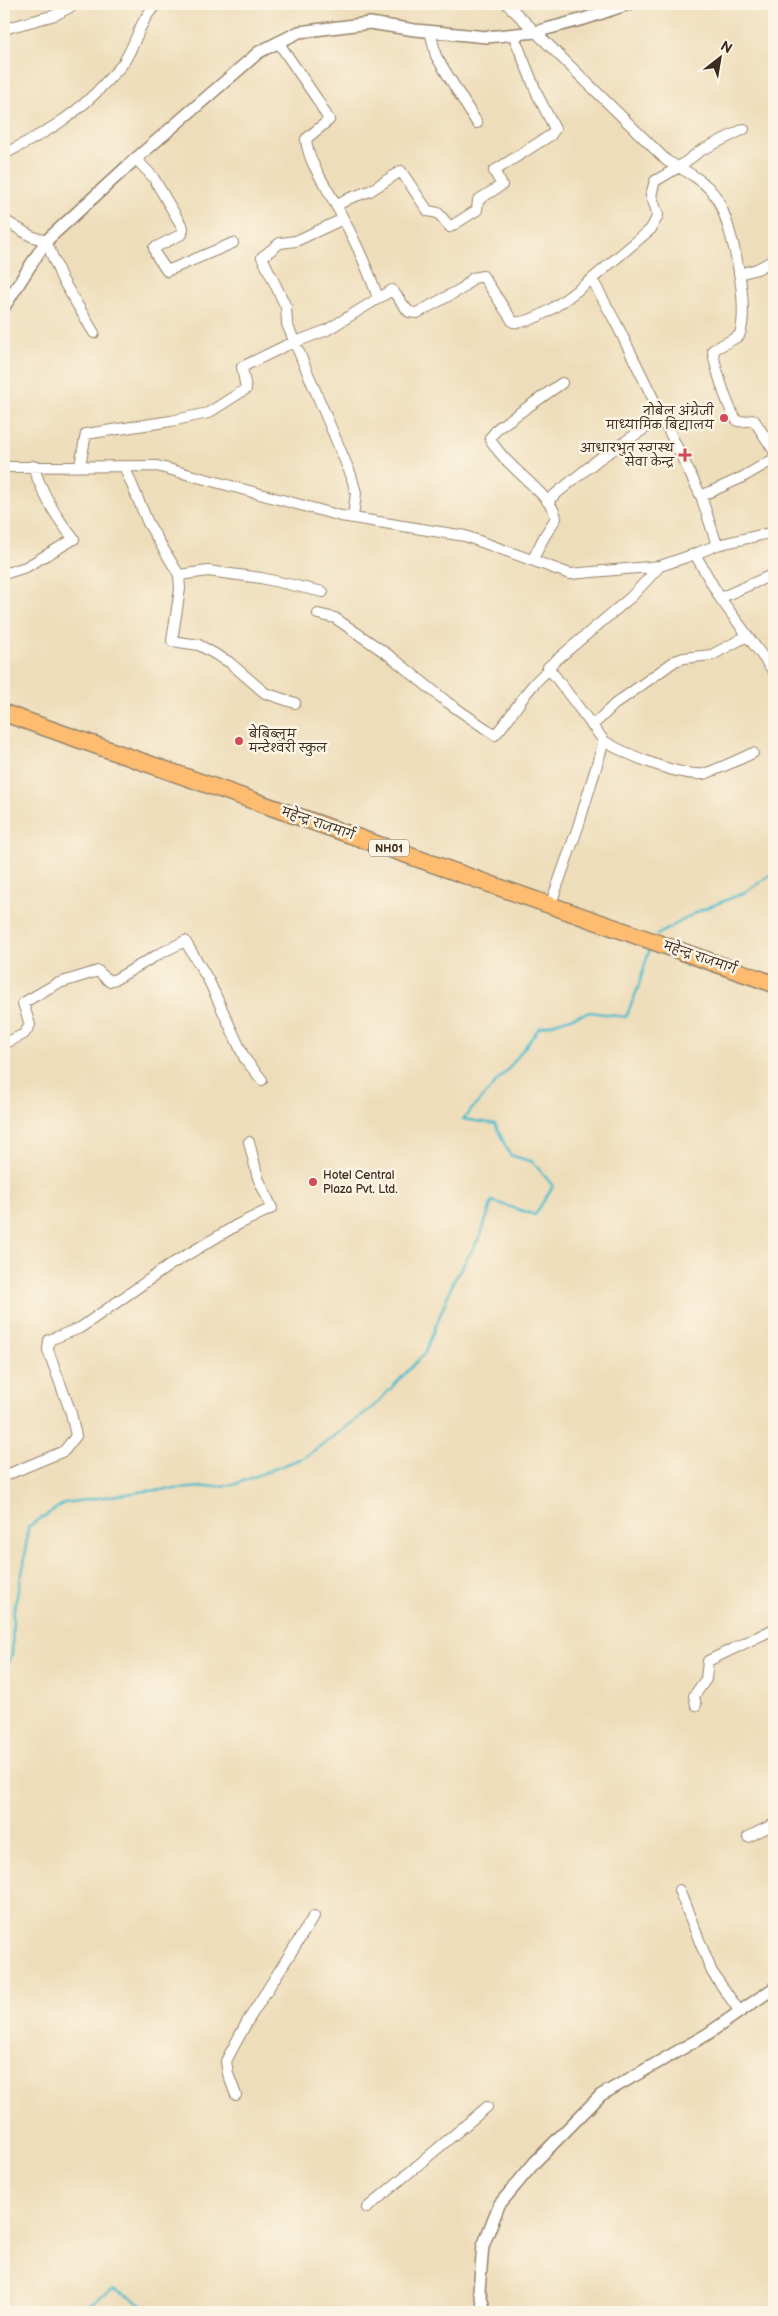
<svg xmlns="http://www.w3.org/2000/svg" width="778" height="2316" viewBox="0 0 778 2316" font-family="'Balsamiq Sans','Playpen Sans Deva',sans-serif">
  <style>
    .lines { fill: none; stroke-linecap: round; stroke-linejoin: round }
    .stream { stroke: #50bbcb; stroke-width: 2.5 }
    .minor-casing { stroke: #94846c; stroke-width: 12 }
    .tertiary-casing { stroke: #94846c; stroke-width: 14 }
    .trunk-casing { stroke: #94846c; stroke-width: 19 }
    .minor { stroke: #fff; stroke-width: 10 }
    .tertiary { stroke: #fff; stroke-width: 11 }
    .trunk { stroke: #febc70; stroke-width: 16 }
    .poi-dot { fill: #d1495b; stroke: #fcf5e5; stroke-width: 2 }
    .labels { text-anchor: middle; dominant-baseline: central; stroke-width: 5; stroke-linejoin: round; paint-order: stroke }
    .shield { fill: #fcf5e5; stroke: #75675a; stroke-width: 1 }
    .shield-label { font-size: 11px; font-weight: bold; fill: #3b2a1e }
    .poi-label { font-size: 12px; fill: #3b2a1e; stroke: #fcf5e5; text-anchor: end }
    .street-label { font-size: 12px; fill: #3b2a1e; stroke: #fcf5e5 }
  </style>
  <rect width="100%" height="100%" fill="#fcf5e5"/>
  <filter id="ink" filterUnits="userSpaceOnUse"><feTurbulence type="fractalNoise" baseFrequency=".02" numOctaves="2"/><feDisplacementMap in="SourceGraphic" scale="10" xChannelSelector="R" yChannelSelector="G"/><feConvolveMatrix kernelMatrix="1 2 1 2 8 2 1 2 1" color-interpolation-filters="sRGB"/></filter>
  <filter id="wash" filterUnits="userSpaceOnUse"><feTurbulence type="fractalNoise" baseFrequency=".0096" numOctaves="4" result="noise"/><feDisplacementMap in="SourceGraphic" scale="20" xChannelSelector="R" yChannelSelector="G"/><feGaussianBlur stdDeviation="1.12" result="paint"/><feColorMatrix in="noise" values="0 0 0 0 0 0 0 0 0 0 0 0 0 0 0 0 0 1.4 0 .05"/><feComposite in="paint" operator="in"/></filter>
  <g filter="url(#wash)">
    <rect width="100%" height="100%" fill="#eeddba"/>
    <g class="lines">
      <!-- stream -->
      <path class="stream" d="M657 935 699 911 746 892 774 872
        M4 1673 12 1655 13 1614 24 1564 28 1527 64 1503 146 1491 233 1485 305 1457 373 1407 425 1353 454 1280 481 1235 492 1201 535 1215 553 1186 533 1162 510 1155 495 1124 463 1119 510 1067 539 1028 590 1012 626 1017 638 988 650 947
        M84 2312 90 2304 113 2289 150 2308 176 2312
        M469 2312 470 2309"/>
    </g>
  </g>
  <g filter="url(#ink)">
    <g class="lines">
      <defs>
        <path id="minor" d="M507 4 667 161C684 170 705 180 716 197 732 223 751 309 739 336L713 350C713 360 730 417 738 421 742 423 749 420 754 420L774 451
          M4 29 55 15 70 7 69 4
          M430 31 436 56 477 123
          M278 42 317 99 329 120 306 139C308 160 321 178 331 196 349 228 366 263 378 298
          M4 154C45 133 76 116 107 81 113 74 121 68 125 60 137 41 140 19 157 4
          M136 159 153 177 183 228 182 234 154 248 156 255 167 271 233 243
          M336 206 350 198 370 191 401 171 428 211 438 213 450 227 477 210 478 200 502 185 494 171 551 135 555 129 538 96 513 34
          M343 219 296 241 280 243 262 257 286 307 287 324 351 475 356 493 353 517
          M4 220 31 236 46 241 62 279 94 333
          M739 274 757 269 774 260
          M774 459 741 478 701 496 717 545 695 554 720 598 774 672
          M80 465 86 434 171 421 208 413 246 389 242 367 285 346 327 330 392 290 409 312 417 313 463 288 473 278 483 276 513 322C538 325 573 293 592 279
          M124 466 148 523 179 575 208 571 261 578 323 592
          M4 467 157 466 341 516 465 536 570 574 660 566 695 554
          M701 496 616 323 592 279 651 229 658 215 651 195 655 181 679 167 700 151 744 129
          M547 501 599 459 662 417
          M717 545 774 532
          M533 559 544 537 556 518C553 495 502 465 490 438L498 428 562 383
          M4 574 26 567 74 539C56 518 42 492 33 466
          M179 575 180 589 172 641 199 645 229 662 265 693 295 703
          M720 598 774 574
          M318 614 335 618 390 656 447 702 495 735C515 713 526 687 550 669
          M592 726 615 704 675 661 684 658 712 655 747 636
          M604 741C625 754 677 776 703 774 710 773 744 757 753 753
          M550 906 578 827 604 741 548 667 631 597 660 566
          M4 1044 24 1034 30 1025 23 1003 56 984 98 971 109 981 116 979 159 954 185 941 209 981 245 1059 262 1080
          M4 1476 64 1451 76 1436 71 1413 48 1350 49 1340 80 1328 170 1265 237 1225 272 1208 258 1178 249 1142
          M696 1705 694 1696 706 1679 708 1661 774 1629
          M748 1837 774 1824
          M679 1890 712 1972 740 2012
          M236 2095 228 2074 226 2061 247 2022 314 1916
          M367 2208 487 2107"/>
        <path id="tertiary" d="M4 307 46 241 132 162 259 52 299 32 370 23 415 30 487 37 535 32 584 19 628 4
          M485 2312 479 2290 483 2246 499 2205 535 2162 601 2095 706 2035 774 1988"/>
        <path id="trunk" d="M4 713 774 984"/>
      </defs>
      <!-- minor casing -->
      <use href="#minor" class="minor-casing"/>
      <!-- tertiary casing -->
      <use href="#tertiary" class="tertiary-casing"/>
      <!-- trunk casing -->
      <use href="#trunk" class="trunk-casing"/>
      <!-- minor -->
      <use href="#minor" class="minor"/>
      <!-- tertiary -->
      <use href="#tertiary" class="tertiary"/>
      <!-- trunk -->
      <use href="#trunk" class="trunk"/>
    </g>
  </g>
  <!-- markers -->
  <g class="poi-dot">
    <circle cx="724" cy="418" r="5"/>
    <path d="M682.5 447.5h5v5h5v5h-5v5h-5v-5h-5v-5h5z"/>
    <circle cx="239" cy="741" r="5"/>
    <circle cx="313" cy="1182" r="5"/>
  </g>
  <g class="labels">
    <!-- shield labels -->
    <rect class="shield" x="369" y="839.5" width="40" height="17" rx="4"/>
    <g class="shield-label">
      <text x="389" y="848">NH01</text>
    </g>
    <!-- poi labels -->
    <g class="poi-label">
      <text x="714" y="411">नोबेल अंग्रेजी<tspan x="714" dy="14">माध्यामिक बिद्यालय</tspan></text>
      <text x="674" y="448">आधारभुत स्वास्थ<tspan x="674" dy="14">सेवा केन्द्र</tspan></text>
      <text x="249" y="734" text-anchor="start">बेबिब्लुम<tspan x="249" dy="14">मन्टेश्वरी स्कुल</tspan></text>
      <text x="323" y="1175" text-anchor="start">Hotel Central<tspan x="323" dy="14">Plaza Pvt. Ltd.</tspan></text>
    </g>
    <!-- street labels -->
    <g class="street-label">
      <text transform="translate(318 824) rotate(19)">महेन्द्र राजमार्ग</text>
      <text transform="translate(700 958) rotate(19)">महेन्द्र राजमार्ग</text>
    </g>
  </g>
  <!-- margin -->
  <rect width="778" height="2316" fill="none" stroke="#fcf5e5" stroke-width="20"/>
  <!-- north arrow -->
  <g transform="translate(720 58) rotate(31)" stroke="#fcf5e5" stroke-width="4" paint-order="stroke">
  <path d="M0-4L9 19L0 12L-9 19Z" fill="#3b2a1e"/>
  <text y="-8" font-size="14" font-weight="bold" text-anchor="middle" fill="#3b2a1e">N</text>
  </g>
</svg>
